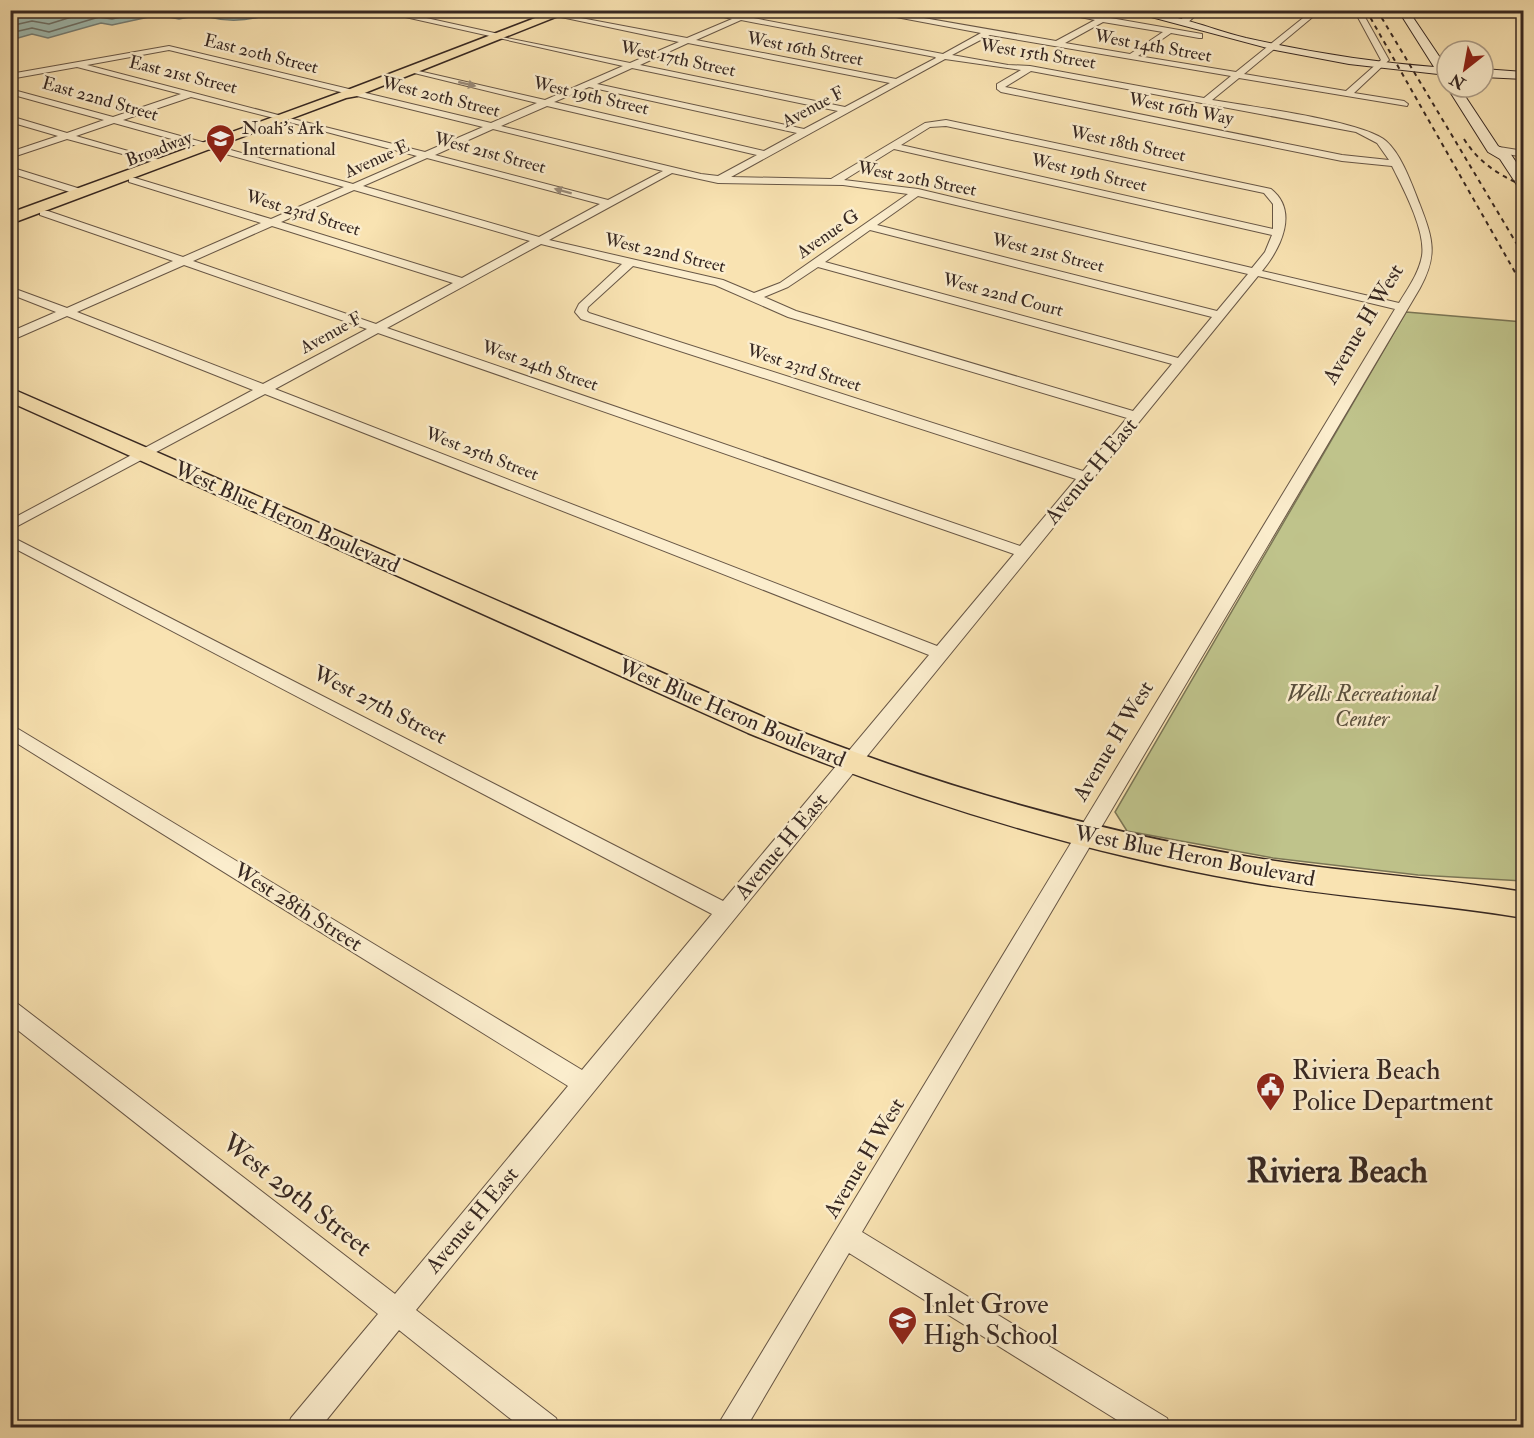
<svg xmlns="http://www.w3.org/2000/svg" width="1534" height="1438" viewBox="0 0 1534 1438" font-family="'IM FELL Double Pica',serif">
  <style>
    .green { fill: #bfc38b; stroke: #7b7656; stroke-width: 1.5 }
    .water { fill: #a0bdb4; stroke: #76817a; stroke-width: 1.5 }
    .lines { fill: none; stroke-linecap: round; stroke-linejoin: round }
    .shore { stroke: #6c726b; stroke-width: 1.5 }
    .street-casing { stroke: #685746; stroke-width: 2 }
    .secondary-casing { stroke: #372822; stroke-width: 2 }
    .primary-casing { stroke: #372822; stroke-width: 3 }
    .street { fill: #fbedcd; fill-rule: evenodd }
    .secondary { fill: #fbedcd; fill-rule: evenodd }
    .primary { fill: #f9e3b2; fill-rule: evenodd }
    .rail-far1 { stroke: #372822; stroke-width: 2; stroke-dasharray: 4.5 4.5; stroke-linecap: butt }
    .rail { stroke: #372822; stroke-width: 3; stroke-dasharray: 8 8; stroke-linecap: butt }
    .shaded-wall { fill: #97664b; stroke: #372822; stroke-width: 1.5 }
    .oneway { fill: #998a78 }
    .labels { text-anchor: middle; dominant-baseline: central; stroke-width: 5; stroke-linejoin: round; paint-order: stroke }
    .far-street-label { font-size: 18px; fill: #372822; stroke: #fbedcd }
    .far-poi-label { font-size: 18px; fill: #372822; stroke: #fbedcd; text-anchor: start }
    .street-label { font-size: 22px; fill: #372822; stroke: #fbedcd }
    .park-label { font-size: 22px; font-style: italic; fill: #594f3c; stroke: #fbedcd }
    .near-poi-label { font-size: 27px; fill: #372822; stroke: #fbedcd; text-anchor: start }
    .near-street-label { font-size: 27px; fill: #372822; stroke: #fbedcd }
    .near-district-label { font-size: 33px; font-weight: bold; fill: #372822; stroke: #fbedcd }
  </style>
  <rect width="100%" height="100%" fill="#f9e3b2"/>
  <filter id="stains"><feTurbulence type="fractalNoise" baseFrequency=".00333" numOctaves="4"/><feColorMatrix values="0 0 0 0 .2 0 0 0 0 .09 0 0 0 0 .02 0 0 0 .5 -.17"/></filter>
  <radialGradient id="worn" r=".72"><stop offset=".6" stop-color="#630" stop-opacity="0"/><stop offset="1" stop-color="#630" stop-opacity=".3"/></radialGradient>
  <!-- green -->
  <path class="green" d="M1406 312 1523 322V881L1418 875 1273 858 1127 831 1115 812Z"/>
  <!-- water -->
  <path class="water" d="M246 10 267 15C247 21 228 22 209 17L224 12 220 11 179 19 158 15 112 25 101 23 48 38 32 34 11 40V11Z"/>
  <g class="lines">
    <!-- shore -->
    <path class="shore" d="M10 26 32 21 49 24 94 10
      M10 33 32 28 49 32 99 17 112 19 151 10"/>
    <defs>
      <path id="street" d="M374 10H390L499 34 502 37 630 63 679 42 561 17 565 15 687 38 732 19 694 10H711L943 54 981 33 859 10H878L1056 41 1095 20 1046 10H1065L1202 34V38H1199L1171 33 1138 56 1236 72 1313 10H1321L1244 74 1346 91 1381 60 1354 10H1361L1389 60 1354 93 1404 101 1408 104 1407 106 1239 78 1212 100C1247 106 1364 121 1386 141 1402 155 1412 185 1420 205 1433 239 1438 255 1420 288L862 1232 1167 1418 1171 1428H1130L849 1253 746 1428H716L1395 309 1258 276 416 1310 556 1418 560 1428H522L399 1330 320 1428H287L291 1418 378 1314 10 1024V1002L18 1004 395 1294 568 1086 10 739V724L582 1070 712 914 10 546V536L723 901 929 655 265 394 10 530V520L253 390 67 316 10 341V332L56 312 10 294V287L67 308 173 261 40 215V211H48L183 257 261 223 129 182V178H135L271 219 344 187 114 123 76 136 163 161V165L67 139 10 158V152L58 136 10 122V116L67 133 104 120 10 94V89L113 117 181 94 77 67 10 79V74L169 46 491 123 537 103 406 71 410 69 545 100 623 66ZM741 20 935 57 936 58 896 79 696 40ZM1103 22 1163 32 1130 54 1065 43ZM990 35 1231 76 1204 98 1030 66 1008 65 952 55ZM688 43 890 83 845 107 640 65ZM169 50 483 127 425 152 289 118V122L417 156 353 184 123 120 191 97 282 120 286 117 87 65ZM945 59 1021 70 997 84V89L1001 92 1342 161 1392 166C1403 188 1426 231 1422 256 1419 273 1408 288 1399 303L1262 271C1281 248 1299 211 1271 189L946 120 925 123 831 179 731 177ZM632 68 838 111 804 129 597 84ZM1031 71 1356 132 1377 143 1389 160 1342 155 1005 87ZM589 87 797 133 764 151 554 102ZM547 106 757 155 718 176 701 174 501 126ZM946 126 1264 193 1273 204V229L901 145 930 127ZM493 129 663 171 608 200 435 155ZM894 149 1272 235 1265 252 1252 268 918 189 844 180ZM427 158 600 204 539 237 363 186ZM672 173 718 183 843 185 908 194 780 283 754 293 723 280 549 240ZM354 190 530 241 462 278 281 222ZM918 196 1248 274 1217 311 877 225ZM272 226 453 283 376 324 193 261ZM870 230 1212 317 1178 358 825 262ZM541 244 622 264 579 304 575 312 581 319 1076 479 1020 546 387 328ZM184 265 367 329 263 384 77 312ZM633 266 715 285 788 317 1127 418 1083 471 589 313 587 311 588 307ZM818 267 1172 364 1133 411 796 311 764 297 788 287ZM378 333 1014 554 937 646 275 389Z
        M531 10H546L560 15 556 17Z
        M1194 10H1202L1186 24H1180V20Z
        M1493 146 1524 151V157L1490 151V147Z
        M10 167 84 190 85 192 76 194 10 173Z"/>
      <path id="secondary" d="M1125 10C1167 10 1206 28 1246 38 1308 52 1371 62 1434 67L1398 10H1408L1447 68V82L1443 81 1438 74 1349 64 1275 50Z
        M1483 69 1524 72V79L1483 77Z
        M1447 87H1459L1498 146 1510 153 1524 174V189L1519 188 1500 159 1488 152Z"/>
      <path id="primary" d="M556 10H573L357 96 346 98 10 224V213L350 89Z
        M10 388 768 719C923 781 1079 828 1244 856 1336 872 1431 877 1524 892V918C1431 902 1337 898 1244 881 1073 851 909 799 748 733L10 402Z"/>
    </defs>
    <!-- street casing -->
    <use href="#street" class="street-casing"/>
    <!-- secondary casing -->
    <use href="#secondary" class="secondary-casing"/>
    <!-- primary casing -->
    <use href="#primary" class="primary-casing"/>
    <!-- street -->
    <use href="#street" class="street"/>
    <!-- secondary -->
    <use href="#secondary" class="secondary"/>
    <!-- primary -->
    <use href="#primary" class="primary"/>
    <!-- rail-far1 -->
    <path class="rail-far1" d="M1366 10 1520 281
      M1377 10 1524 256
      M1464 139C1479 163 1499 175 1524 186"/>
    <!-- rail -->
    <path class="rail" d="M1519 280 1524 288"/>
  </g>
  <!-- shaded-wall -->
  <path class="shaded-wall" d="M10 246 14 254 10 256Z"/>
  <!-- one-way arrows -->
  <defs><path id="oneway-solid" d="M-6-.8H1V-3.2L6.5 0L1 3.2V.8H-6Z" transform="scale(1.5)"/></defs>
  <g class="oneway">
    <use href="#oneway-solid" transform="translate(467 84) rotate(13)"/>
    <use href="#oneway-solid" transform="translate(563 191) rotate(-165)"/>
  </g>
  <!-- icons -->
  <defs>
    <symbol id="school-pin" viewBox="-11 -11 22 30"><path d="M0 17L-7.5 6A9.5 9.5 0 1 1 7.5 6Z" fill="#8f2418" stroke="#fbedcd"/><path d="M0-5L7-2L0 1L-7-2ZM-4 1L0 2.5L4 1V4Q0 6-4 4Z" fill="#fff"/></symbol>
    <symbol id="civic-pin" viewBox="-11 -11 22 30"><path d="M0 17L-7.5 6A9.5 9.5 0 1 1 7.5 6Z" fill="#8f2418" stroke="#fbedcd"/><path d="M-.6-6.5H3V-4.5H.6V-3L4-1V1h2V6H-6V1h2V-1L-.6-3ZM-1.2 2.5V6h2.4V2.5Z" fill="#fff"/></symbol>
  </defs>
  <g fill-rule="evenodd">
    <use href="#school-pin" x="204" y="122" width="33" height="45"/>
    <use href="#civic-pin" x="1254" y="1070" width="33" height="45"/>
    <use href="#school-pin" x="886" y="1304" width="33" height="45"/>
  </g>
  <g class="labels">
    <!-- far-street labels -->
    <g class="far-street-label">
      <text transform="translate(1153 46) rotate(10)">West 14th Street</text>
      <text transform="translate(805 49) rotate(11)">West 16th Street</text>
      <text transform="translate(261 54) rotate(14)">East 20th Street</text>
      <text transform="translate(1038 54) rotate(9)">West 15th Street</text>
      <text transform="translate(678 59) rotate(12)">West 17th Street</text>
      <text transform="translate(183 75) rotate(14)">East 21st Street</text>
      <text transform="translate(591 96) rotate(13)">West 19th Street</text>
      <text transform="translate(441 97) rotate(14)">West 20th Street</text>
      <text transform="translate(100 99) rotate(16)">East 22nd Street</text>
      <text transform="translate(813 107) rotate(-28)">Avenue F</text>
      <text transform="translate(1181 109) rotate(11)">West 16th Way</text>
      <text transform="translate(1128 144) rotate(12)">West 18th Street</text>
      <text transform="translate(159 149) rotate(-21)">Broadway</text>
      <text transform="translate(490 153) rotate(15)">West 21st Street</text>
      <text transform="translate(377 159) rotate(-24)">Avenue E</text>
      <text transform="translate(1089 173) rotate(13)">West 19th Street</text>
      <text transform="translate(917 179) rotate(11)">West 20th Street</text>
      <text transform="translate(303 213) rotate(17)">West 23rd Street</text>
      <text transform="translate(828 234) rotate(-35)">Avenue G</text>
      <text transform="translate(665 253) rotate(13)">West 22nd Street</text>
      <text transform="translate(1048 253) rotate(14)">West 21st Street</text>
      <text transform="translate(1003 295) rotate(15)">West 22nd Court</text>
      <text transform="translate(331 333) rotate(-29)">Avenue F</text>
      <text transform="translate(540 366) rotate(19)">West 24th Street</text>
      <text transform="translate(804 368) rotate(18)">West 23rd Street</text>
      <text transform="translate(482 454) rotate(21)">West 25th Street</text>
    </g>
    <!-- far-poi labels -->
    <g class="far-poi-label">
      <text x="242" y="128">Noah's Ark<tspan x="242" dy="21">International</tspan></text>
    </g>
    <!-- street labels -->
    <g class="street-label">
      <text transform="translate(1363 324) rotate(-59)">Avenue H West</text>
      <text transform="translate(1091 471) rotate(-50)">Avenue H East</text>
      <text transform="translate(287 517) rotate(24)">West Blue Heron Boulevard</text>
      <text transform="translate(380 705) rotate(27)">West 27th Street</text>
      <text transform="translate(732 713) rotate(23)">West Blue Heron Boulevard</text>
      <text transform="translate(1113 741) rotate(-59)">Avenue H West</text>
      <text transform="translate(781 846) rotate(-50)">Avenue H East</text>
      <text transform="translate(1195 856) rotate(11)">West Blue Heron Boulevard</text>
      <text transform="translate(298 907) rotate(32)">West 28th Street</text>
      <text transform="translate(864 1158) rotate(-59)">Avenue H West</text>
      <text transform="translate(472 1220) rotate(-50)">Avenue H East</text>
    </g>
    <!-- park labels -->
    <g class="park-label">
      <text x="1362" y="694">Wells Recreational<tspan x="1362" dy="25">Center</tspan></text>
    </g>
    <!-- near-poi labels -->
    <g class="near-poi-label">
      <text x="1292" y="1070">Riviera Beach<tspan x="1292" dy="31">Police Department</tspan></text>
      <text x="923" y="1304">Inlet Grove<tspan x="923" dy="31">High School</tspan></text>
    </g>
    <!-- near-street labels -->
    <g class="near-street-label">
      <text transform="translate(297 1195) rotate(38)">West 29th Street</text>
    </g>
    <!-- near-district labels -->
    <g class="near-district-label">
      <text x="1337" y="1171">Riviera Beach</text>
    </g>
  </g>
  <!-- margin -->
  <rect width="1534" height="1438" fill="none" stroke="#f9e3b2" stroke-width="36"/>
  <rect x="12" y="12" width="1510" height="1414" fill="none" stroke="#372822" stroke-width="3"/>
  <rect x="18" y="18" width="1498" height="1402" fill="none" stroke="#372822" stroke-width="1.5"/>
  <!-- north arrow -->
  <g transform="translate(1465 69) rotate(211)"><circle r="28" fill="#fbedcd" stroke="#ad9e89" stroke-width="1.5"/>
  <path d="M0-4.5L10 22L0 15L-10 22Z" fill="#8f2418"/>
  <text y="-9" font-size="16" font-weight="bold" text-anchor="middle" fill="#372822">N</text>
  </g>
  <rect width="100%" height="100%" filter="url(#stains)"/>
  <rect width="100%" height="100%" fill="url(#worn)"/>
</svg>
